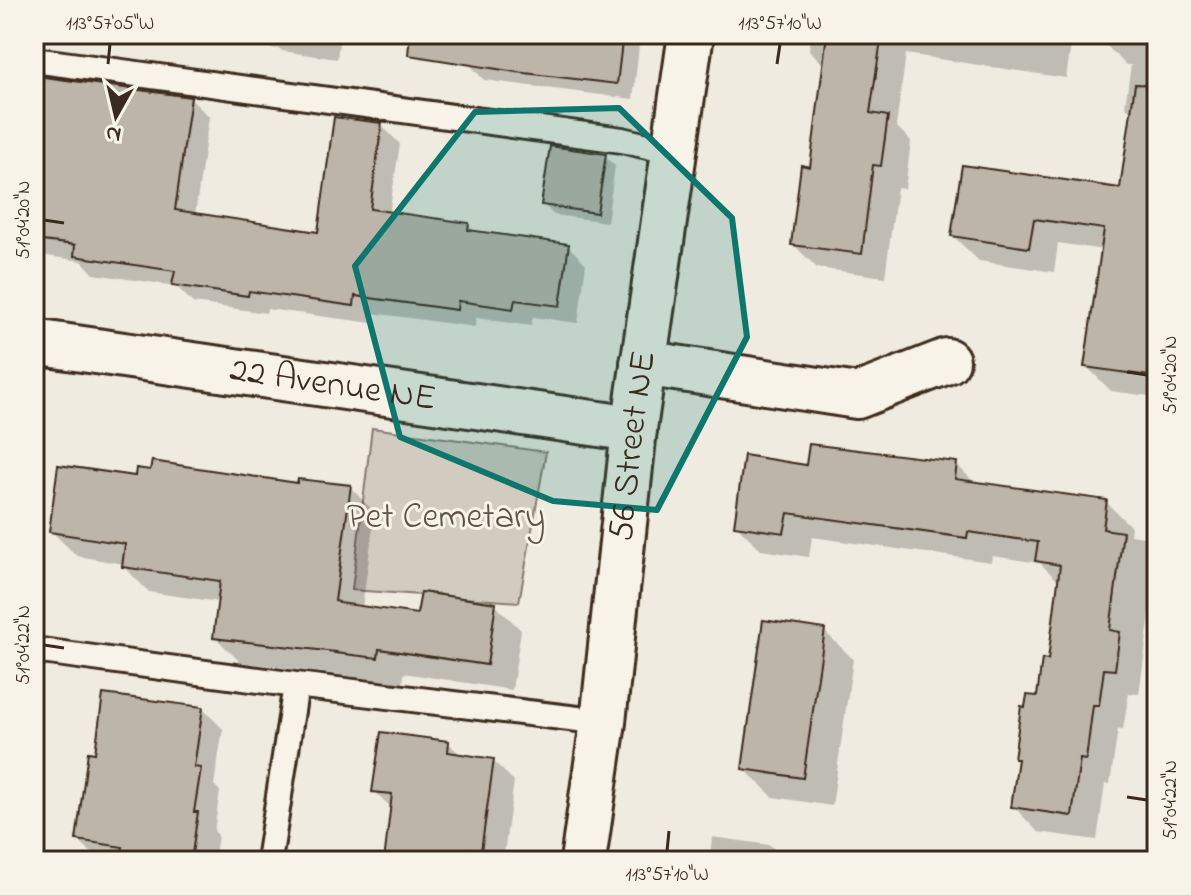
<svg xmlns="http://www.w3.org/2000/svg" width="1191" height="895" viewBox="0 0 1191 895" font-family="'Indie Flower',sans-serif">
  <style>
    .green { fill: #d1cbc0; stroke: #867a6f; stroke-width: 2 }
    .shadow { fill: #0003 }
    .building { fill: #bdb5aa; stroke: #3b2a1e; stroke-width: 2 }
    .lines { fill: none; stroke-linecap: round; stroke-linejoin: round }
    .service-casing { stroke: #3b2a1e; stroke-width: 30 }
    .minor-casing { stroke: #3b2a1e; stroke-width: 50 }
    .tertiary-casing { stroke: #3b2a1e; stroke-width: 50 }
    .service { stroke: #f7f3e8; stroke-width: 24 }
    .minor { stroke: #f7f3e8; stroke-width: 44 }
    .tertiary { stroke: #f7f3e8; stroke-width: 44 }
    .marked { fill: #0f766e; fill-opacity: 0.2; stroke: #0f766e; stroke-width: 6; stroke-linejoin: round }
    .ticks { fill: none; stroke: #3b2a1e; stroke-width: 3 }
    .labels { text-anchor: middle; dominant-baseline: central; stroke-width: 6; stroke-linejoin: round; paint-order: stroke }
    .street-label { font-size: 36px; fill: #3b2a1e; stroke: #f7f3e8 }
    .park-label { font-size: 36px; fill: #605246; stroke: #f7f3e8 }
    .neatline { fill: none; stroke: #3b2a1e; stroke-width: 3 }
    .ticks-label { font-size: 20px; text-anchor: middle; fill: #3b2a1e }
  </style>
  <rect width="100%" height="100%" fill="#efebe0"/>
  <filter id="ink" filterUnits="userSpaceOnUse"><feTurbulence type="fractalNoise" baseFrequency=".0125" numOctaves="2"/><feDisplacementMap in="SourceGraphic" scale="16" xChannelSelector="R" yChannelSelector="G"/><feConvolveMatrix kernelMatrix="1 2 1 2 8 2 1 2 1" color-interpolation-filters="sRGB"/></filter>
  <g filter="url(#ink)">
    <!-- green -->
    <path class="green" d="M372 428 546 452 519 602 352 590Z"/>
    <!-- shadow -->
    <path class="shadow" d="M166 34H340L337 59 282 51 280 49 187 38Z
      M473 34H627L639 46 633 99 484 80 468 63Z
      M811 34H1068L1072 38 1066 78 906 54 896 126 911 141 905 189 897 188 885 277 817 268 793 244 812 169 825 66 809 50Z
      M1101 34H1157V397L1111 391 1086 366 1103 250 1058 243 1054 272 979 261 953 236 1122 191 1133 113 1125 106 1131 65H1126L1101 40Z
      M34 76 190 98 209 117 195 215 320 234 381 125 400 144 389 214 468 225 476 233 568 246 586 264 578 323 533 317 531 326 476 318 475 327 373 313 372 323 267 309 266 313 193 303 176 286 94 274 82 261 34 254Z
      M605 156 615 166 607 222 554 215 544 205Z
      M956 464 976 484 1106 502 1131 527 1130 535 1157 539V600H1152L1139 694 1129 693 1123 729H1118L1110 784H1105L1097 840 1038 832 1013 806 1019 761 1016 758 1039 698 1050 662 1061 584 1040 563 992 556 991 562 812 537 809 557 761 550 736 525 807 467Z
      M137 478 350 487 375 513 362 608 419 616 495 605 521 630 512 690 404 673 403 683 240 662 215 637 219 602 149 592 124 567V564L77 556 51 531Z
      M824 631 853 659 832 806 773 797 744 769Z
      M202 708 223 729 214 785 220 791 214 831 218 835 214 861 98 860 78 840 96 755Z
      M448 743 462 756 493 761 514 781 503 861H386L392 808 374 791Z
      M712 837 770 845 786 861H704L705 855 710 856Z"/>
    <!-- building -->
    <path class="building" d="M410 34H623L617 84 516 72 408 55Z
      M827 34H882L870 113 888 116 881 166 873 165 862 254 791 245 801 165 810 167Z
      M37 76 191 97 175 210 318 232 334 117 382 123 370 209 469 223 468 230 569 244 560 306 515 300 513 309 458 301 457 310 355 296 354 306 249 291 248 296 172 285 175 271 74 256 75 245 34 240V99Z
      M1135 84 1157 85V377L1084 367 1104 229 1034 219 1029 248 951 236 962 165 1120 188Z
      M550 146 606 154 597 213 541 205Z
      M809 444 957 462 955 479 1107 500 1103 529 1123 532 1110 630 1120 632 1115 670 1104 669 1099 705H1093L1086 760 1080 759 1072 816 1011 807 1018 759H1014L1021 706 1025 707 1027 695 1037 696 1042 659 1048 660 1060 565 1035 561 1038 542 968 532 967 538 788 513 784 533 734 526 744 455 806 465Z
      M152 461 297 483 298 479 351 485 335 601 339 602V603L417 614 421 592 496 603 487 665 379 649 378 658 335 653 336 652 213 638 220 581 122 567 125 544 49 532 58 465 135 476 136 468 150 470Z
      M763 620 825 629 803 778 742 769Z
      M103 694 203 707 194 767 201 768 194 812H198L191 861H169L122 854 123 847 76 840 88 752 95 753Z
      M381 732 449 741 448 752 494 759 481 851 468 849 466 861H384L392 794 372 792Z"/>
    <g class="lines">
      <defs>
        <path id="service" d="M34 60 622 140 673 152
          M34 650 296 685 603 722
          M269 861 296 685"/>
        <g id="minor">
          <path id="s1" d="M34 342 634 429"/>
          <path d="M643 363 857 396 947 361"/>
        </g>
        <g id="tertiary">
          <path id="s2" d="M583 861 603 722 634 429 691 34"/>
        </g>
      </defs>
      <!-- service casing -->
      <use href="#service" class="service-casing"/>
      <!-- minor casing -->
      <use href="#minor" class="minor-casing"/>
      <!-- tertiary casing -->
      <use href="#tertiary" class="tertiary-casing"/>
      <!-- service -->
      <use href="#service" class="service"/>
      <!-- minor -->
      <use href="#minor" class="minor"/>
      <!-- tertiary -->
      <use href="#tertiary" class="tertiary"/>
    </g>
  </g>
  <!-- marked area -->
  <path class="marked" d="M619 108 732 218 747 337 657 510 553 501 400 437 355 266 475 112Z"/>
  <!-- ticks -->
  <path class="ticks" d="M108 64 110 44M777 64 780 44M44 220 64 223M1127 372 1147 375M44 645 64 648M1127 797 1147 800M667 851 669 831"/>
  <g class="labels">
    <!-- street labels -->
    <g class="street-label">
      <text stroke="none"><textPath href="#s1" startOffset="302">22 Avenue NE</textPath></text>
      <text stroke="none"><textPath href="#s2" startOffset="418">56 Street NE</textPath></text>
    </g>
    <!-- park labels -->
    <g class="park-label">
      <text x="446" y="518">Pet Cemetary</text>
    </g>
  </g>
  <!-- margin -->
  <rect width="1191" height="895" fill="none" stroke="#f7f3e8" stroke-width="88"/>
  <!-- north arrow -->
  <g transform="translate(116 116) rotate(188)" stroke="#f7f3e8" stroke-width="6" paint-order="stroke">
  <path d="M0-6L14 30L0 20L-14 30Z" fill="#3b2a1e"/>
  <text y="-12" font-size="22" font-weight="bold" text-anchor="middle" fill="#3b2a1e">N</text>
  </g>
  <rect x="44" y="44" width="1103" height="807" class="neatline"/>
  <g class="ticks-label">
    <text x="110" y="29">113°57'05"W</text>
    <text x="780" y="29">113°57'10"W</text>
    <text transform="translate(22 220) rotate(-90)" y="7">51°04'20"N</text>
    <text transform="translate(1169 375) rotate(-90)" y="7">51°04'20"N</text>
    <text transform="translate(22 645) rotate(-90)" y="7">51°04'22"N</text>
    <text transform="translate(1169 800) rotate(-90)" y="7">51°04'22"N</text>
    <text x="667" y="880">113°57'10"W</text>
  </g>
</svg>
